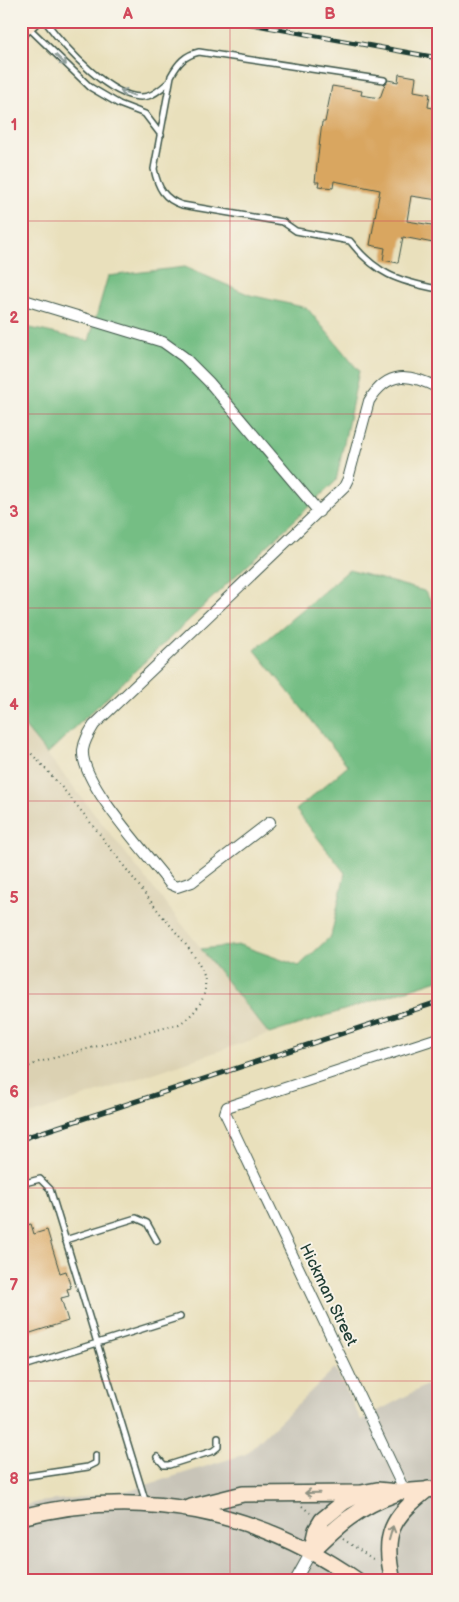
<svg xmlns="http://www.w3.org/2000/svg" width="459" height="1602" viewBox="0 0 459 1602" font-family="'Balsamiq Sans',sans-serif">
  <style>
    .built { fill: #dbd1b2 }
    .industrial { fill: #c8c4b8 }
    .forest { fill: #74be84; stroke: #4a7e5c }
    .building { fill: #d9a661 }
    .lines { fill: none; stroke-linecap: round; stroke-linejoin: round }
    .lane-casing { stroke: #3d5548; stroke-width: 8 }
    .street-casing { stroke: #3d5548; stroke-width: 12 }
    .secondary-casing { stroke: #3d5548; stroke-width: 18 }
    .path { stroke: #3d5548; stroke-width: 2; stroke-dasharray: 1 4; stroke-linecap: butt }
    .lane { stroke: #fff; stroke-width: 5 }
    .street { stroke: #fff; stroke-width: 10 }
    .secondary { stroke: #fce5cf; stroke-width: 15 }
    .rail-casing { stroke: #1f3d34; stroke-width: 5 }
    .rail { stroke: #f7f3e8; stroke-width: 3; stroke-dasharray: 9; stroke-linecap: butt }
    .oneway { stroke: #8f9e9a }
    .oneway2 { stroke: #8e9182 }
    .grid { fill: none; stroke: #d1495b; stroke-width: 1; stroke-opacity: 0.55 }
    .labels { text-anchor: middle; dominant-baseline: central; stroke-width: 4; stroke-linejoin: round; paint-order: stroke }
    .street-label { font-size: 16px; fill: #1f3d34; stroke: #f7f3e8 }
    .neatline { fill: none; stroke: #d1495b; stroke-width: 2 }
    .grid-label { font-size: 16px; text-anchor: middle; font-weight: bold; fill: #d1495b }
  </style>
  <rect width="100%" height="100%" fill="#f7f3e8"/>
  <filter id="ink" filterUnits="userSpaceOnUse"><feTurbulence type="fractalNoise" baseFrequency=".02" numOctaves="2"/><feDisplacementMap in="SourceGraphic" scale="10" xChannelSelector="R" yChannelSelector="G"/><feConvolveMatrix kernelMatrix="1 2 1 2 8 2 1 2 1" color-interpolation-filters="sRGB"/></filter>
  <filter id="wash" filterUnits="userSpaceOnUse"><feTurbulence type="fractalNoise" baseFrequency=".0096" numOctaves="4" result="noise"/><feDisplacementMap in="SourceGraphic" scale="20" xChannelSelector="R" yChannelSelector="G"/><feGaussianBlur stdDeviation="1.12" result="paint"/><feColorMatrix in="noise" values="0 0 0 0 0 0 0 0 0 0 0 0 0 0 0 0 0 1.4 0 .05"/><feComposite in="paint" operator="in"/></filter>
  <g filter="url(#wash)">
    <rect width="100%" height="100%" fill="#e9e0bc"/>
    <!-- built -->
    <path class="built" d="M21 722 47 754 269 1034 21 1118Z"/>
    <!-- industrial -->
    <path class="industrial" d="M335 1368 361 1420 438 1379V1581H21V1507L39 1502 120 1493 246 1454Z"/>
    <!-- forest -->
    <path class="forest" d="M185 267 250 295 307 308 359 371 336 481 47 754 21 722V326L89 341 108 276Z
      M349 570 424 591 438 609V980L269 1034 201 949 240 945 299 966 331 936 345 873 296 810 348 766 255 650Z"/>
    <g id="blocks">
      <!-- building -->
      <path class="building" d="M399 74 416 77 414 91 430 94 428 107 438 109V200L411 196 407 221 438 226V244L403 237 398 263 383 260 385 248 370 245 380 190 334 181 333 188 318 186 319 182H315L322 122H325L332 86 362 91 361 95 380 98 385 84 388 80 398 82Z
        M31 1224 34 1234 47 1230 60 1273 66 1271 71 1288 67 1289 69 1296 61 1298 68 1321 21 1336V1239L26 1238 23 1226Z"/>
    </g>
  </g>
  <g filter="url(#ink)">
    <use href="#blocks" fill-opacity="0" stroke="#3d5548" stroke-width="1"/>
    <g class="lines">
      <defs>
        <path id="lane" d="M45 21C63 45 114 105 148 96 156 94 163 87 170 81
          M29 28 90 87 119 104 145 114 161 135
          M384 80 199 52C185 55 178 63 171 76L154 169C158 188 164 199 182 205L283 222 296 231 350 241C376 274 397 281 438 289
          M21 1184 40 1179 50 1189 146 1503
          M65 1240 136 1218 147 1223 157 1241
          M21 1367 180 1317
          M157 1457 164 1465H169L213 1451 218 1447V1438
          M21 1477 88 1467 96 1463V1455"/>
        <path id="street" d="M21 299 163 342 184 357 209 382 319 512
          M270 822 192 882 177 887 170 884C149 856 80 783 83 750 84 741 89 733 94 725L344 487 348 479 369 401C388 370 409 373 438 388
          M405 1492 225 1113 227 1107 242 1102 438 1038
          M295 1581 311 1552"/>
        <path id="secondary" d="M21 31 32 21
          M191 1507 243 1494 361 1493
          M21 1517C141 1486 257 1510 358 1581
          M311 1552 316 1530 322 1520 344 1502 361 1493 377 1490 398 1492 438 1489
          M311 1552C338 1525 358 1507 395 1494
          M393 1581C382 1534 391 1518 428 1489"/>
      </defs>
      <!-- lane casing -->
      <use href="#lane" class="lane-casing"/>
      <!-- street casing -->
      <use href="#street" class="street-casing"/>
      <!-- secondary casing -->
      <use href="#secondary" class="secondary-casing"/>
      <!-- path -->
      <path class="path" d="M21 743C72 794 115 855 159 912 172 928 203 961 205 981 207 1000 194 1015 179 1024L39 1062 21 1070
        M302 1506 310 1513
        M343 1539 376 1561"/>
      <!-- lane -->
      <use href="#lane" class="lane"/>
      <!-- street -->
      <use href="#street" class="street"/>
      <!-- secondary -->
      <use href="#secondary" class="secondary"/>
      <defs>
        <path id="rail" d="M234 21 438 58
          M21 1139 438 1002"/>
      </defs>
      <!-- rail casing -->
      <use href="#rail" class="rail-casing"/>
      <!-- rail -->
      <use href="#rail" class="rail"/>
    </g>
    <!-- one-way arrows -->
    <defs><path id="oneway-shaft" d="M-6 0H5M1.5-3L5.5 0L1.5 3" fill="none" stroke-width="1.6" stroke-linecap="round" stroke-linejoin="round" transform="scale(1.25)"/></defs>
    <g class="oneway">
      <use href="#oneway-shaft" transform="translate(61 60) rotate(44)"/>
      <use href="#oneway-shaft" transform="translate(127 93) rotate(-160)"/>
    </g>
    <g class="oneway2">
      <use href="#oneway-shaft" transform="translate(312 1493) rotate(179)"/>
      <use href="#oneway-shaft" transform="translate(391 1533) rotate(-74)"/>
    </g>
  </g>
  <!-- grid -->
  <path class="grid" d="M230 21V1581M21 221H438M21 414H438M21 608H438M21 801H438M21 994H438M21 1188H438M21 1381H438"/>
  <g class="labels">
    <!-- street labels -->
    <g class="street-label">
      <text transform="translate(328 1295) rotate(64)">Hickman Street</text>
    </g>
  </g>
  <!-- margin -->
  <rect width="459" height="1602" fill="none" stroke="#f7f3e8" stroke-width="55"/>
  <rect x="28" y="28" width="404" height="1546" class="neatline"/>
  <g class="grid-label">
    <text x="128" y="19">A</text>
    <text x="330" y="19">B</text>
    <text x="14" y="130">1</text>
    <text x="14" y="323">2</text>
    <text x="14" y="517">3</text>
    <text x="14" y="710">4</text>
    <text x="14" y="903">5</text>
    <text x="14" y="1097">6</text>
    <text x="14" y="1290">7</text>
    <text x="14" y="1484">8</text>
  </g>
</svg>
